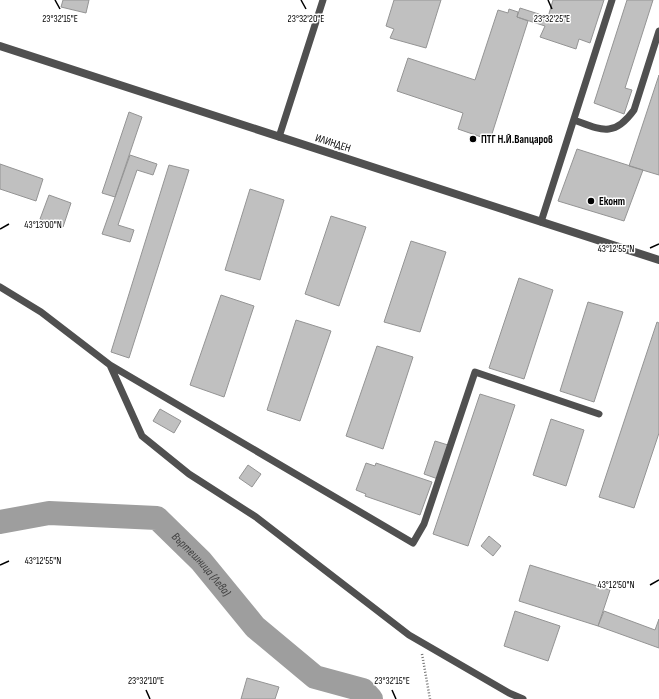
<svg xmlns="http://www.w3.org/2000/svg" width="659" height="699" viewBox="0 0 659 699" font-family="'Sofia Sans Condensed',sans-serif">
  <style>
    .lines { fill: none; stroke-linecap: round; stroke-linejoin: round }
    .river { stroke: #9e9e9e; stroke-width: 24 }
    .building { fill: #c0c0c0; stroke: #949494 }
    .path { stroke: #727272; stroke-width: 2.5; stroke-dasharray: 1 2; stroke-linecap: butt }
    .service { stroke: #505050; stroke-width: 7 }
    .tertiary { stroke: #505050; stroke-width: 8 }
    .ticks { fill: none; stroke: #000; stroke-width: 1.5 }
    .poi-dot { fill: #000; stroke: #fff; stroke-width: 1.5 }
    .labels { text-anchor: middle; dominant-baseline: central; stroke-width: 3; stroke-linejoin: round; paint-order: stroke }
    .poi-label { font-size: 11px; font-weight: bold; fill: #000; stroke: #fff; text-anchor: start }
    .street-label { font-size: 11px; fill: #000; stroke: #fff }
    .water-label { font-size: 12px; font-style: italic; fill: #3f3f3f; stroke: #fff }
    .ticks-label { font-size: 10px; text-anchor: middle; fill: #000; stroke: #fff; stroke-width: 3; stroke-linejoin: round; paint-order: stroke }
  </style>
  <rect width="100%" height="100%" fill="#fff"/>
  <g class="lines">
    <!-- river -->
    <path class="river" id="s1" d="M0 522 49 513 157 518 201 561 255 627 315 677 363 690 371 699"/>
  </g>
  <!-- building -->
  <path class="building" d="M63 0H89L86 13 61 7Z
    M394 0H441L426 48 390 38 394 29 386 26Z
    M553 0H604L590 43 579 39 576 49 540 37 545 26 517 17 520 8 548 17Z
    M627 0H653L625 88 632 90 624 114 594 103Z
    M509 9 518 12 517 17 528 21 490 140 458 129 463 113 397 91 408 58 475 80 498 10 508 13Z
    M659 75V175L629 166Z
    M129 112 142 117 115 197 102 193Z
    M577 149 643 170 624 221 558 201Z
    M130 155 157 164 153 175 137 170 118 225 134 230 130 242 102 234Z
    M0 164 43 179 36 201 0 189Z
    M169 165 189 170 129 358 111 352Z
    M250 189 284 200 260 280 225 270Z
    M49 195 71 203 63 227 40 219Z
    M331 216 366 227 339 306 305 294Z
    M411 241 446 252 420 332 384 322Z
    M519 278 553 290 524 379 489 368Z
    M221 295 254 306 224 397 190 385Z
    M588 302 623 312 594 402 560 391Z
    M296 320 331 331 300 421 267 410Z
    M657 322 659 323V433L634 508 599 497Z
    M377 346 413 357 383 449 346 436Z
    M480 394 515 405 468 546 433 534Z
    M160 409 181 421 174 433 153 421Z
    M551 419 584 430 566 486 533 475Z
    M435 441 448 445 438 479 424 474Z
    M366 463 375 466 376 463 432 482 420 515 365 496 366 494 356 490Z
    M248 465 261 474 252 487 239 478Z
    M489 536 501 546 493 556 481 546Z
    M530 565 610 590 598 626 519 601Z
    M515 611 560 626 548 661 504 646Z
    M604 611 655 630 659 619V648L598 626Z
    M247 678 279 687 275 699H241Z"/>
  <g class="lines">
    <!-- path -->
    <path class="path" d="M422 654 430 699"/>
    <!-- service -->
    <path class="service" d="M574 120C601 130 614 138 634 110L659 31
      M279 137 323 0
      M541 222 612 0
      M0 287 41 312 110 365 142 436 189 474 256 517 409 635 509 693 523 699
      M110 365 413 543 424 524 475 372 599 414"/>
    <!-- tertiary -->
    <path class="tertiary" d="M0 46 659 260"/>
  </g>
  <!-- ticks -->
  <path class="ticks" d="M55 0 60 9M301 0 306 9M548 0 552 9M0 229 9 224M650 248 659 244M0 565 9 561M650 585 659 580M146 690 150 699M392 690 396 699"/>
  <!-- markers -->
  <g class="poi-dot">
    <circle cx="473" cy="139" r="4"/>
    <circle cx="591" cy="201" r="4"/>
  </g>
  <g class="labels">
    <!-- poi labels -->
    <g class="poi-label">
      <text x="481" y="139">ПТГ Н.Й.Вапцаров</text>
      <text x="599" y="201">Еконт</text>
    </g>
    <!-- street labels -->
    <g class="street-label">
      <text transform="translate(333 143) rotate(18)">ИЛИНДЕН</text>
    </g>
    <!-- water labels -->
    <g class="water-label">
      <text stroke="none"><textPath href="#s1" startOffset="222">Въртешница (Лева)</textPath></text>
    </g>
  </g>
  <g class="ticks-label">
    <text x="60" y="22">23°32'15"E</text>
    <text x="306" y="22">23°32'20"E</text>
    <text x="552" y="22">23°32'25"E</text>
    <text x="43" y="228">43°13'00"N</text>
    <text x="616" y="252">43°12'55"N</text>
    <text x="43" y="564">43°12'55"N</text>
    <text x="616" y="588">43°12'50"N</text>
    <text x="146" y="684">23°32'10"E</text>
    <text x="392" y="684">23°32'15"E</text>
  </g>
</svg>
